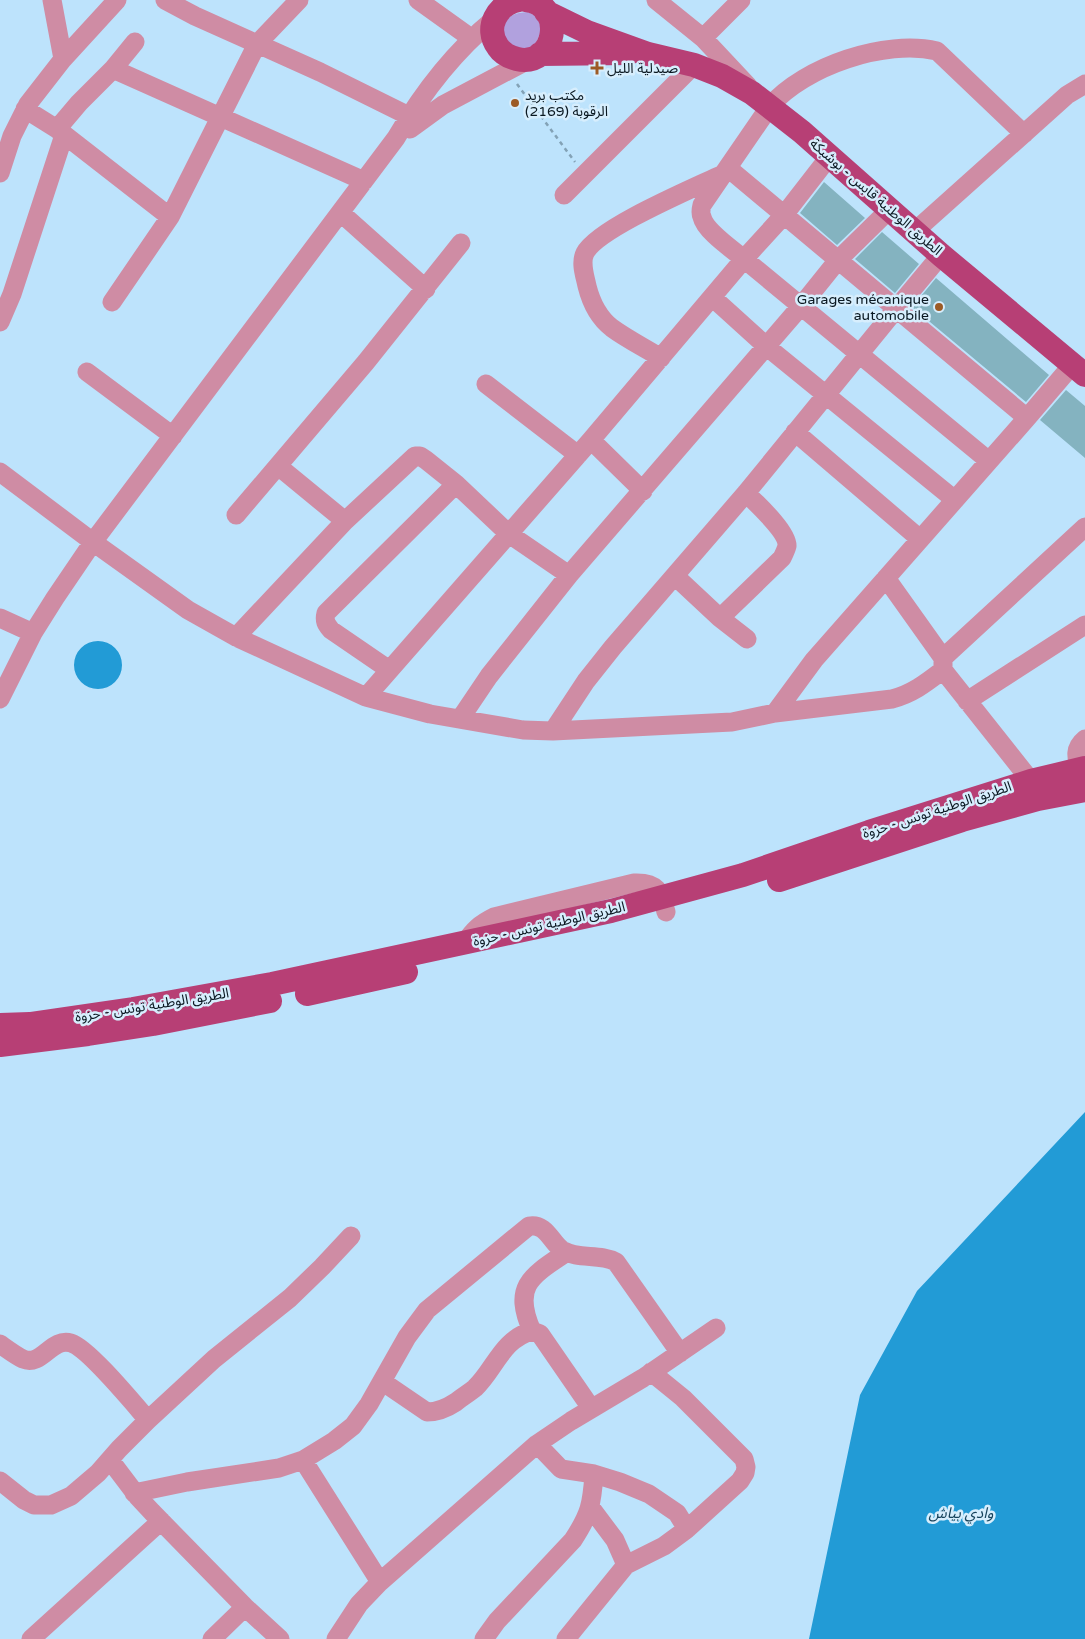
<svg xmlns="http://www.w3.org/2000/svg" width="1085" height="1639" viewBox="0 0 1085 1639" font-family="'Varela Round','Noto Sans Arabic',sans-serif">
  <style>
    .green { fill: #b1a1de }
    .water { fill: #229bd6 }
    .building { fill: #84b3c0 }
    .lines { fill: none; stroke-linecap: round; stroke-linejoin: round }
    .path { stroke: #83a2b6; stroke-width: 2.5; stroke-dasharray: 4 4; stroke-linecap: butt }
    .minor { stroke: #cf8ca4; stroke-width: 19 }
    .major { stroke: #b73f75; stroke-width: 24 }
    .poi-dot { fill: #9c5b26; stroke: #d7eefd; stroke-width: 2 }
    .labels { text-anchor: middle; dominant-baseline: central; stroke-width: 5; stroke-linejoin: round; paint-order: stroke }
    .poi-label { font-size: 14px; fill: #0a1821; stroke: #d7eefd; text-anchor: start }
    .street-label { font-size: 14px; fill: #0a1821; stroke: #d7eefd }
    .water-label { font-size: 15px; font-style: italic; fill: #16435c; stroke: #d7eefd }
  </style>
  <rect width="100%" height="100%" fill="#bde3fc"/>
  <!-- green -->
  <path class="green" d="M528 12 539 18 544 24 529 59 499 35C507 19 508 13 528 12Z"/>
  <!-- water -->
  <path class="water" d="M74 665a24 24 0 1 1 48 0a24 24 0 1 1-48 0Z
    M1085 1112V1639H809L860 1395 917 1291Z"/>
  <!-- building -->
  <path class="building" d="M824 182 865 218 837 245 800 213Z
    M882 232 919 264 895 293 855 259Z
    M936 278 1049 375 1026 402 912 307Z
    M1066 390 1085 406V458L1040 420Z"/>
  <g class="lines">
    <!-- path -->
    <path class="path" d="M517 84 575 162"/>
    <!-- minor -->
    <path class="minor" d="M52 0 63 59
      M165 0 195 16 320 72 419 121
      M418 0 471 38
      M656 0 703 38 748 86
      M703 38 741 0
      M135 42 113 69 79 103 57 129 170 217
      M113 69 364 181
      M25 109 57 129
      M410 129 443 105 530 59
      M728 168 1027 418
      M0 173 12 136 28 104 63 59 117 0
      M564 195 694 65
      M341 213 426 289
      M915 231 1067 95 1085 84
      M712 297 766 346 955 500
      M112 302 170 217 257 44 299 0
      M0 322 12 294 64 135
      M661 358C645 348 627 339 612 328 599 318 591 302 587 286 585 276 580 263 585 253 598 228 694 188 723 174
      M87 372 173 436
      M486 384 578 455
      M795 432 920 539
      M591 440 643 491
      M989 461 744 259C732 249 705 231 702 217 700 213 701 209 702 205L770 106C805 66 885 39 937 51L1024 134
      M278 466 345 521
      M0 472 93 542 188 610 236 637 366 697 430 714 523 730 553 731 732 722 775 713 892 699C912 694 926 683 943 670V658L1085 527
      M236 515 366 362 461 243
      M675 576 720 618 747 639
      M886 578 943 658
      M0 618 33 633
      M720 618 782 558C784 554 786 550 787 546 788 532 756 503 746 493
      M236 637 345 521 415 456H420L426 460 456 484 509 534 569 575
      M388 669 331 630C326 624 324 621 326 613L456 484
      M943 670 1031 781 1035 793
      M366 697 591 440 744 259 784 215 829 157
      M0 699 33 633 55 598 93 542 396 138C421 95 455 51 494 19
      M967 701 1085 625
      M775 713 814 660 1027 418 1073 364
      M460 719 489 676 569 575 801 306 838 260 890 209
      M553 731 586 681 613 647 746 493 896 309 941 255
      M1080 769C1076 757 1074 748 1085 739
      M465 943C473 930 480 924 494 917L634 883C657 882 661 891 666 912
      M532 1331C512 1286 531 1276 567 1252
      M0 1344C7 1349 15 1355 23 1359 42 1367 51 1337 71 1343 88 1348 134 1404 148 1420
      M383 1382 427 1412C438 1412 447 1408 456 1402 462 1397 469 1393 475 1388 495 1369 502 1339 532 1331L540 1334 591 1408
      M537 1444 561 1469 594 1474 620 1482 649 1494 677 1513 687 1529
      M110 1460 138 1497 152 1512 245 1607 280 1639
      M303 1460 380 1582
      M0 1481 24 1500 34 1505H51L71 1496 98 1473 119 1449 148 1420 214 1359 290 1298 322 1267 351 1236
      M134 1493 187 1482 279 1468 303 1460 334 1441 353 1426 369 1404 407 1337 427 1310 529 1226C546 1223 551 1242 562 1250 578 1260 600 1253 616 1262L680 1353
      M626 1565 664 1546 687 1529 740 1481 745 1473 746 1467 744 1459 683 1398 651 1372
      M31 1639 161 1521
      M212 1639 245 1607
      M336 1639 359 1604 380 1582 537 1444 571 1421 643 1378 716 1328
      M484 1639 497 1621 573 1540C590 1514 592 1504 594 1474
      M566 1639 626 1565 615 1540 591 1508"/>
    <!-- major -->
    <path class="major" d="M519 0C497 4 484 28 498 47 502 53 509 57 517 59 556 68 567 5 526 0
      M546 12 587 32 648 54 694 65 722 76 752 93 802 132 941 255 1085 375
      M540 54 629 53
      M779 880 962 820 1038 799 1085 790
      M307 994 406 972
      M0 1025 30 1024 133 1009 272 984 611 911 743 875 869 832 1031 781 1085 768
      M0 1045 88 1034 153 1024 270 1001"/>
  </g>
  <!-- markers -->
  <g class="poi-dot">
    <path d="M594.5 60.5h5v5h5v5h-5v5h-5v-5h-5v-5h5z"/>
    <circle cx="515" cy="103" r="5"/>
    <circle cx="939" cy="307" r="5"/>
  </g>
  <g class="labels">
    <!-- poi labels -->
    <g class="poi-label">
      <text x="607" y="68">صيدلية الليل</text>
      <text x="525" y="95">مكتب بريد<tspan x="525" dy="16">الرقوبة (2169)</tspan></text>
      <text x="929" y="299" text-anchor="end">Garages mécanique<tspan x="929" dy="16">automobile</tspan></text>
    </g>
    <!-- street labels -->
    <g class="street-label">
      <text transform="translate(876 197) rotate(41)">الطريق الوطنية قابس - بوشبكة</text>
      <text transform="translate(937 810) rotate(-18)">الطريق الوطنية تونس - حزوة</text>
      <text transform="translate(549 924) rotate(-13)">الطريق الوطنية تونس - حزوة</text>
      <text transform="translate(152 1005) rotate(-9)">الطريق الوطنية تونس - حزوة</text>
    </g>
    <!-- water labels -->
    <g class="water-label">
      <text x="961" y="1513">وادي بياش</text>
    </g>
  </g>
</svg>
